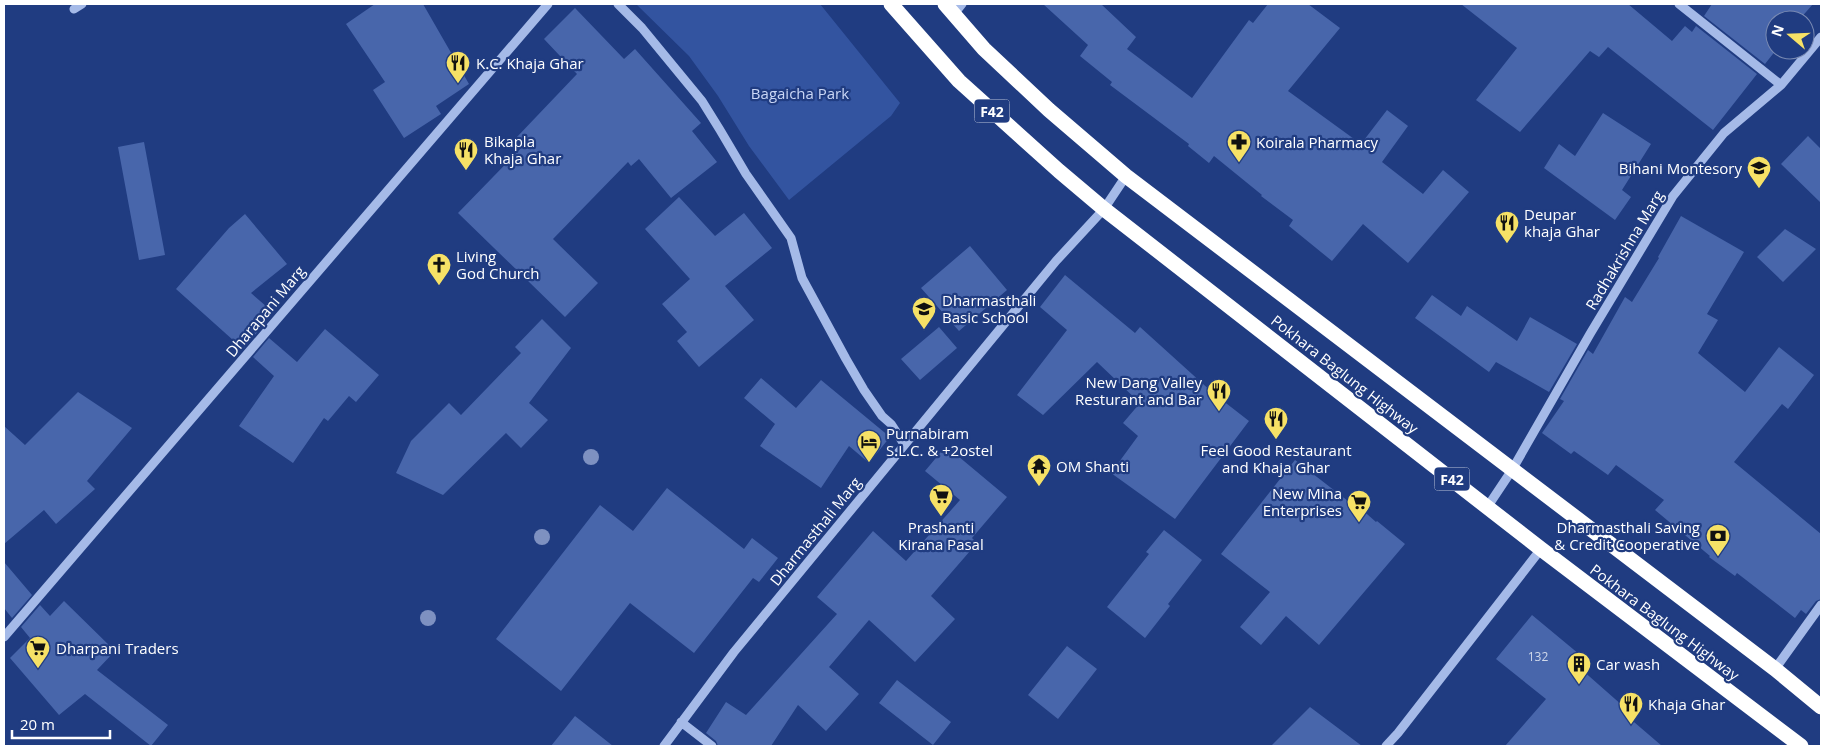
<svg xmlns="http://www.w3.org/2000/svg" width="1825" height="750" viewBox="0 0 1825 750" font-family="'Open Sans',sans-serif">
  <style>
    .green { fill: #3354a0 }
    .building { fill: #4866ab }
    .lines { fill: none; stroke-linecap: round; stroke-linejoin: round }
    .minor { stroke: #a5bae8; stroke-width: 9 }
    .highway { stroke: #fff; stroke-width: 15 }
    .tree { fill: #7e91c1 }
    .labels { text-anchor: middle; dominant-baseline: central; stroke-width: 4.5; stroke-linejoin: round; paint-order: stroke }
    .number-label { font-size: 12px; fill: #d1d9ea }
    .shield { fill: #203c81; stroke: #bcc4d9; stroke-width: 1 }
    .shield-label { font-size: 14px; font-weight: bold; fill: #fff }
    .poi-label { font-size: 15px; fill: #fff; stroke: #203c81; text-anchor: start }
    .park-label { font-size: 15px; fill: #cad7f6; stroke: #203c81 }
    .street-label { font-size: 15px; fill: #fff; stroke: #203c81 }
  </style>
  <rect width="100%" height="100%" fill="#203c81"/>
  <!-- green -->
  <path class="green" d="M636 4H820L900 103 891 116 789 200 749 146 718 96 689 56Z"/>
  <!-- building -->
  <path class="building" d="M375 4H423L469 84 436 106 441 114 404 138 373 90 385 82 346 24Z
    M1043 4H1101L1136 37 1127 49 1192 98 1249 20 1253 23 1268 4H1308L1340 28 1288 91 1361 144 1387 110 1408 126 1382 162 1423 194 1443 170 1469 192 1408 263 1363 224 1332 261 1289 226 1293 220 1261 196 1262 195 1214 156 1209 163 1188 146 1189 144 1110 85 1112 82 1080 56 1088 45Z
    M1461 4H1628L1672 41 1685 26 1692 32 1696 26 1757 74 1713 130 1608 47 1599 57 1590 51 1520 132 1476 100 1517 48Z
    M1712 4H1813L1799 20H1775V46L1772 50H1776L1765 64 1704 16Z
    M575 8 624 59 635 49 701 123 692 131 717 162 671 198 639 159 631 166 628 162 553 239 598 283 565 317 458 213 524 145 516 138 577 74 544 39Z
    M1603 113 1651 144 1622 190 1631 197 1615 220 1544 168 1559 144 1575 156Z
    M1808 136 1821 149V203L1781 164Z
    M144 142 165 255 139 260 118 147Z
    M679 197 715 236 744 213 772 248 725 286 754 320 699 367 677 341 687 332 662 304 690 279 645 229Z
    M245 214 287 264 251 293 267 307 252 324 259 330 243 349 176 289 229 228Z
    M1681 216 1744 252 1707 314 1718 320 1698 353 1745 392 1779 347 1814 375 1788 409 1782 404 1734 462 1821 534V599L1816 601 1806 614 1801 610 1795 618 1737 573 1735 576 1709 557 1710 556 1655 510 1664 500 1616 465 1608 475 1574 451 1571 454 1542 433 1564 401 1560 399 1588 350 1593 354 1625 297 1632 302 1659 258 1658 257Z
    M1785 229 1816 249 1783 282 1757 257Z
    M970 246 1007 290 959 331 921 288Z
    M1065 275 1135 333 1140 327 1213 393 1249 421 1175 519 1111 473 1138 436 1123 423 1140 403 1097 362 1043 415 1017 395 1067 330 1040 307Z
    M1432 295 1461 316 1467 306 1517 341 1530 317 1577 344 1549 392 1496 362 1489 372 1415 318Z
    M542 319 571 348 529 403 548 420 521 448 506 433 443 495 396 473 411 441 449 403 461 415 521 353 515 347Z
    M939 327 957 348 920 380 901 359Z
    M325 329 379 375 356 402 349 396 328 421 324 418 293 463 239 426 274 376 253 357 269 338 297 362Z
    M761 378 796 408 821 380 890 437 869 463 849 446 821 488 760 446 775 424 744 398Z
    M78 392 132 428 87 481 95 489 56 524 44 510 4 544V426L25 445Z
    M946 446 1007 497 972 538 977 543 931 596 955 619 915 662 869 620 829 667 859 694 826 731 798 705 771 746H718L716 741 706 733 726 702 746 715 837 614 817 597 873 531 906 561 960 500 925 471Z
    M1295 460 1348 501 1350 499 1376 522 1377 521 1405 544 1319 645 1286 616 1261 645 1240 627 1270 592 1221 554Z
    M667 488 744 549 752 538 778 558 759 582 753 578 694 653 630 603 561 691 496 639 600 505 633 531Z
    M1164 530 1202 560 1168 604 1170 606 1145 638 1107 607 1149 554 1146 552Z
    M4 562 32 595 12 618 4 608Z
    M64 601 115 651 97 670 168 725 151 746 85 694 59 715 10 658 30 638 21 627 40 605 50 616Z
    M1532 615 1579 654 1573 662 1623 706 1620 710 1662 746H1505L1546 699 1496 659Z
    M1067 646 1097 669 1058 719 1028 695Z
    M897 680 951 722 933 745 879 703Z
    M1310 707 1362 746H1271Z
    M575 716 613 746H551Z"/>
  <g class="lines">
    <!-- minor -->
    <path class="minor" d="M618 4 642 28 702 101 720 130 746 174 791 238 802 278 846 359 864 390 882 416 891 424 904 444
      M1679 4 1781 85
      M74 9 82 4
      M954 14 962 4
      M1488 506 1512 470 1590 334 1673 196 1724 133 1781 85 1821 37
      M4 637 548 4
      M1775 669 1821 605
      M681 722 712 746
      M664 746 734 652 1056 261 1104 209 1126 176
      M1386 746 1398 733 1541 549"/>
    <!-- highway -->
    <path class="highway" d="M891 4 959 81 1059 171 1104 209 1541 549 1801 746
      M945 4 984 49 1049 110 1126 176 1775 669 1821 707"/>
  </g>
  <!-- trees -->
  <g class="tree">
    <circle cx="591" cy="457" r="8"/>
    <circle cx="542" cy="537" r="8"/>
    <circle cx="428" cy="618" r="8"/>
  </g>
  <!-- icons -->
  <defs>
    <symbol id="restaurant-pin" viewBox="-11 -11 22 30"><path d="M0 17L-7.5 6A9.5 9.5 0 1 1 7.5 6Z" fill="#f6e166" stroke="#203c81"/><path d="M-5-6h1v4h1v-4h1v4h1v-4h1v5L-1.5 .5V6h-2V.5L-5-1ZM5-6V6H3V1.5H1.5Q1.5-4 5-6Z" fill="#111"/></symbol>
    <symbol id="pharmacy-pin" viewBox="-11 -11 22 30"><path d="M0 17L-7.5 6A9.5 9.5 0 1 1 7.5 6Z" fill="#f6e166" stroke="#203c81"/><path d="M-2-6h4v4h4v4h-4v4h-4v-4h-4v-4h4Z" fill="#111"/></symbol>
    <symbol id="school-pin" viewBox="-11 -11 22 30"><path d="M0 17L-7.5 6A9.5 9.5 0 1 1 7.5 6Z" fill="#f6e166" stroke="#203c81"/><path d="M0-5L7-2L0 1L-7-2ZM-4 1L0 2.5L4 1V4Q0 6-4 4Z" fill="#111"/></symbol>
    <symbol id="church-pin" viewBox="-11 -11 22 30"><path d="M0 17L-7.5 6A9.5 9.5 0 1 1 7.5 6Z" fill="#f6e166" stroke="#203c81"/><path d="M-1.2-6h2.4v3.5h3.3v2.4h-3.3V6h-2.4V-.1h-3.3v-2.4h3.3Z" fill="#111"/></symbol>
    <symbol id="hotel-pin" viewBox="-11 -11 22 30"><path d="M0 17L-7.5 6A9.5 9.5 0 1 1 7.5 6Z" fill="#f6e166" stroke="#203c81"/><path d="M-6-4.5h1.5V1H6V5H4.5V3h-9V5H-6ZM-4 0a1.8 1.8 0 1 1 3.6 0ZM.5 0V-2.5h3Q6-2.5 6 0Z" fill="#111"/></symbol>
    <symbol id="temple-pin" viewBox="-11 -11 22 30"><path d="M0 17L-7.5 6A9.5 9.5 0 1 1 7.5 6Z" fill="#f6e166" stroke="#203c81"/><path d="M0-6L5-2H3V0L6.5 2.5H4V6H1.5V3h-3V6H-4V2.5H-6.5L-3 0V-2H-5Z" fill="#111"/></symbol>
    <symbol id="supermarket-pin" viewBox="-11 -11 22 30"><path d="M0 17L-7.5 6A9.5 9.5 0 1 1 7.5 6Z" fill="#f6e166" stroke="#203c81"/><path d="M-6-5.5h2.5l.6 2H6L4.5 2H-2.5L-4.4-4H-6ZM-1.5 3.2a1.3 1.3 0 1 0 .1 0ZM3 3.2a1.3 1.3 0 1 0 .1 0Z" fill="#111"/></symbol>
    <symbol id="bank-pin" viewBox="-11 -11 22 30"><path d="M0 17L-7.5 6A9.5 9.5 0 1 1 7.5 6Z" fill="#f6e166" stroke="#203c81"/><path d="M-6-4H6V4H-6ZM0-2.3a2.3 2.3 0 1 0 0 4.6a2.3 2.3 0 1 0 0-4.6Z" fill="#111"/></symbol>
    <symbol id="building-pin" viewBox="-11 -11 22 30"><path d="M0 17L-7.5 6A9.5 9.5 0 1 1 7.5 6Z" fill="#f6e166" stroke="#203c81"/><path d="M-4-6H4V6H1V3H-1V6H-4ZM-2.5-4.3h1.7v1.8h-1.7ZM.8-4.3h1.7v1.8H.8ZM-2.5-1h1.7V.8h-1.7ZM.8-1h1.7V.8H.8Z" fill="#111"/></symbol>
  </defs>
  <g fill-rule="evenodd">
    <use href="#restaurant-pin" x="444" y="49" width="28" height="38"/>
    <use href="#pharmacy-pin" x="1225" y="128" width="28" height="38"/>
    <use href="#restaurant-pin" x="452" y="136" width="28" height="38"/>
    <use href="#school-pin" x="1745" y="154" width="28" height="38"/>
    <use href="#restaurant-pin" x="1493" y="209" width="28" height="38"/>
    <use href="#church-pin" x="425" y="251" width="28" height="38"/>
    <use href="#school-pin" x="910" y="295" width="28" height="38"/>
    <use href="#restaurant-pin" x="1205" y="377" width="28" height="38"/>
    <use href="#restaurant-pin" x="1262" y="405" width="28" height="38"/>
    <use href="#hotel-pin" x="855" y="428" width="28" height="38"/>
    <use href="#temple-pin" x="1025" y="452" width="28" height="38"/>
    <use href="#supermarket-pin" x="927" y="482" width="28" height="38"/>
    <use href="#supermarket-pin" x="1345" y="488" width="28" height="38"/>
    <use href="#bank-pin" x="1704" y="522" width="28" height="38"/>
    <use href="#supermarket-pin" x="24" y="634" width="28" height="38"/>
    <use href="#building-pin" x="1565" y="650" width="28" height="38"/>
    <use href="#restaurant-pin" x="1617" y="690" width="28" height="38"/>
  </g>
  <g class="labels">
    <!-- number labels -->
    <g class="number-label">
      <text x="1538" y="656">132</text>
    </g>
    <!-- shield labels -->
    <g class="shield">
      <rect x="974.5" y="99.5" width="35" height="23" rx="4"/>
      <rect x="1434.5" y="467.5" width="35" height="23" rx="4"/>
    </g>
    <g class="shield-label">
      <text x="992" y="111">F42</text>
      <text x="1452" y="479">F42</text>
    </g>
    <!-- poi labels -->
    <g class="poi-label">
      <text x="476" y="63">K.C. Khaja Ghar</text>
      <text x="484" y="141">Bikapla<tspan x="484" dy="17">Khaja Ghar</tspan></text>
      <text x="1256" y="142">Koirala Pharmacy</text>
      <text x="1742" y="168" text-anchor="end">Bihani Montesory</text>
      <text x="1524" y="214">Deupar<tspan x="1524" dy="17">khaja Ghar</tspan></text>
      <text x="456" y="256">Living<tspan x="456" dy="17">God Church</tspan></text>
      <text x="942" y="300">Dharmasthali<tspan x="942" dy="17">Basic School</tspan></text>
      <text x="1202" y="382" text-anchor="end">New Dang Valley<tspan x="1202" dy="17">Resturant and Bar</tspan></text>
      <text x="886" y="433">Purnabiram<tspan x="886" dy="17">S.L.C. &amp; +2ostel</tspan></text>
      <text x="1276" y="450" text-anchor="middle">Feel Good Restaurant<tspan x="1276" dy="17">and Khaja Ghar</tspan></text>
      <text x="1056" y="466">OM Shanti</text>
      <text x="1342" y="493" text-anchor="end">New Mina<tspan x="1342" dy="17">Enterprises</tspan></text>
      <text x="941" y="527" text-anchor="middle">Prashanti<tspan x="941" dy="17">Kirana Pasal</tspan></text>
      <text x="1700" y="527" text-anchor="end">Dharmasthali Saving<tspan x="1700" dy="17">&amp; Credit Cooperative</tspan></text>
      <text x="56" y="648">Dharpani Traders</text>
      <text x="1596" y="664">Car wash</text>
      <text x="1648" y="704">Khaja Ghar</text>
    </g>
    <!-- park labels -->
    <g class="park-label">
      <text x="800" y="93">Bagaicha Park</text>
    </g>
    <!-- street labels -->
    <g class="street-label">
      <text transform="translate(1624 250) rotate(-59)">Radhakrishna Marg</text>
      <text transform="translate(265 311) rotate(-50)">Dharapani Marg</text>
      <text transform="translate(1345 374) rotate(38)">Pokhara Baglung Highway</text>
      <text transform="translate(815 531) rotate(-51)">Dharmasthali Marg</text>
      <text transform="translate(1665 622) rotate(37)">Pokhara Baglung Highway</text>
    </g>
  </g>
  <!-- border -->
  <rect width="1825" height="750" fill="none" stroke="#ffffff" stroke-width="10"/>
  <!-- north arrow -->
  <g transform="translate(1790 35) rotate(289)"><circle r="24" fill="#203c81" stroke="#798ab3"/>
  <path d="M0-4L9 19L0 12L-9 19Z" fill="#f6e166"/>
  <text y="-8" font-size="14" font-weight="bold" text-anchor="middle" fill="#ffffff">N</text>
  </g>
  <!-- scale -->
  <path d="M12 730v8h98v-8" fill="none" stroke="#ffffff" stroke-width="2.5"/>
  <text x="20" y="730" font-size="15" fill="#ffffff" stroke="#203c81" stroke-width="4" paint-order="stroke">20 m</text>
</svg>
